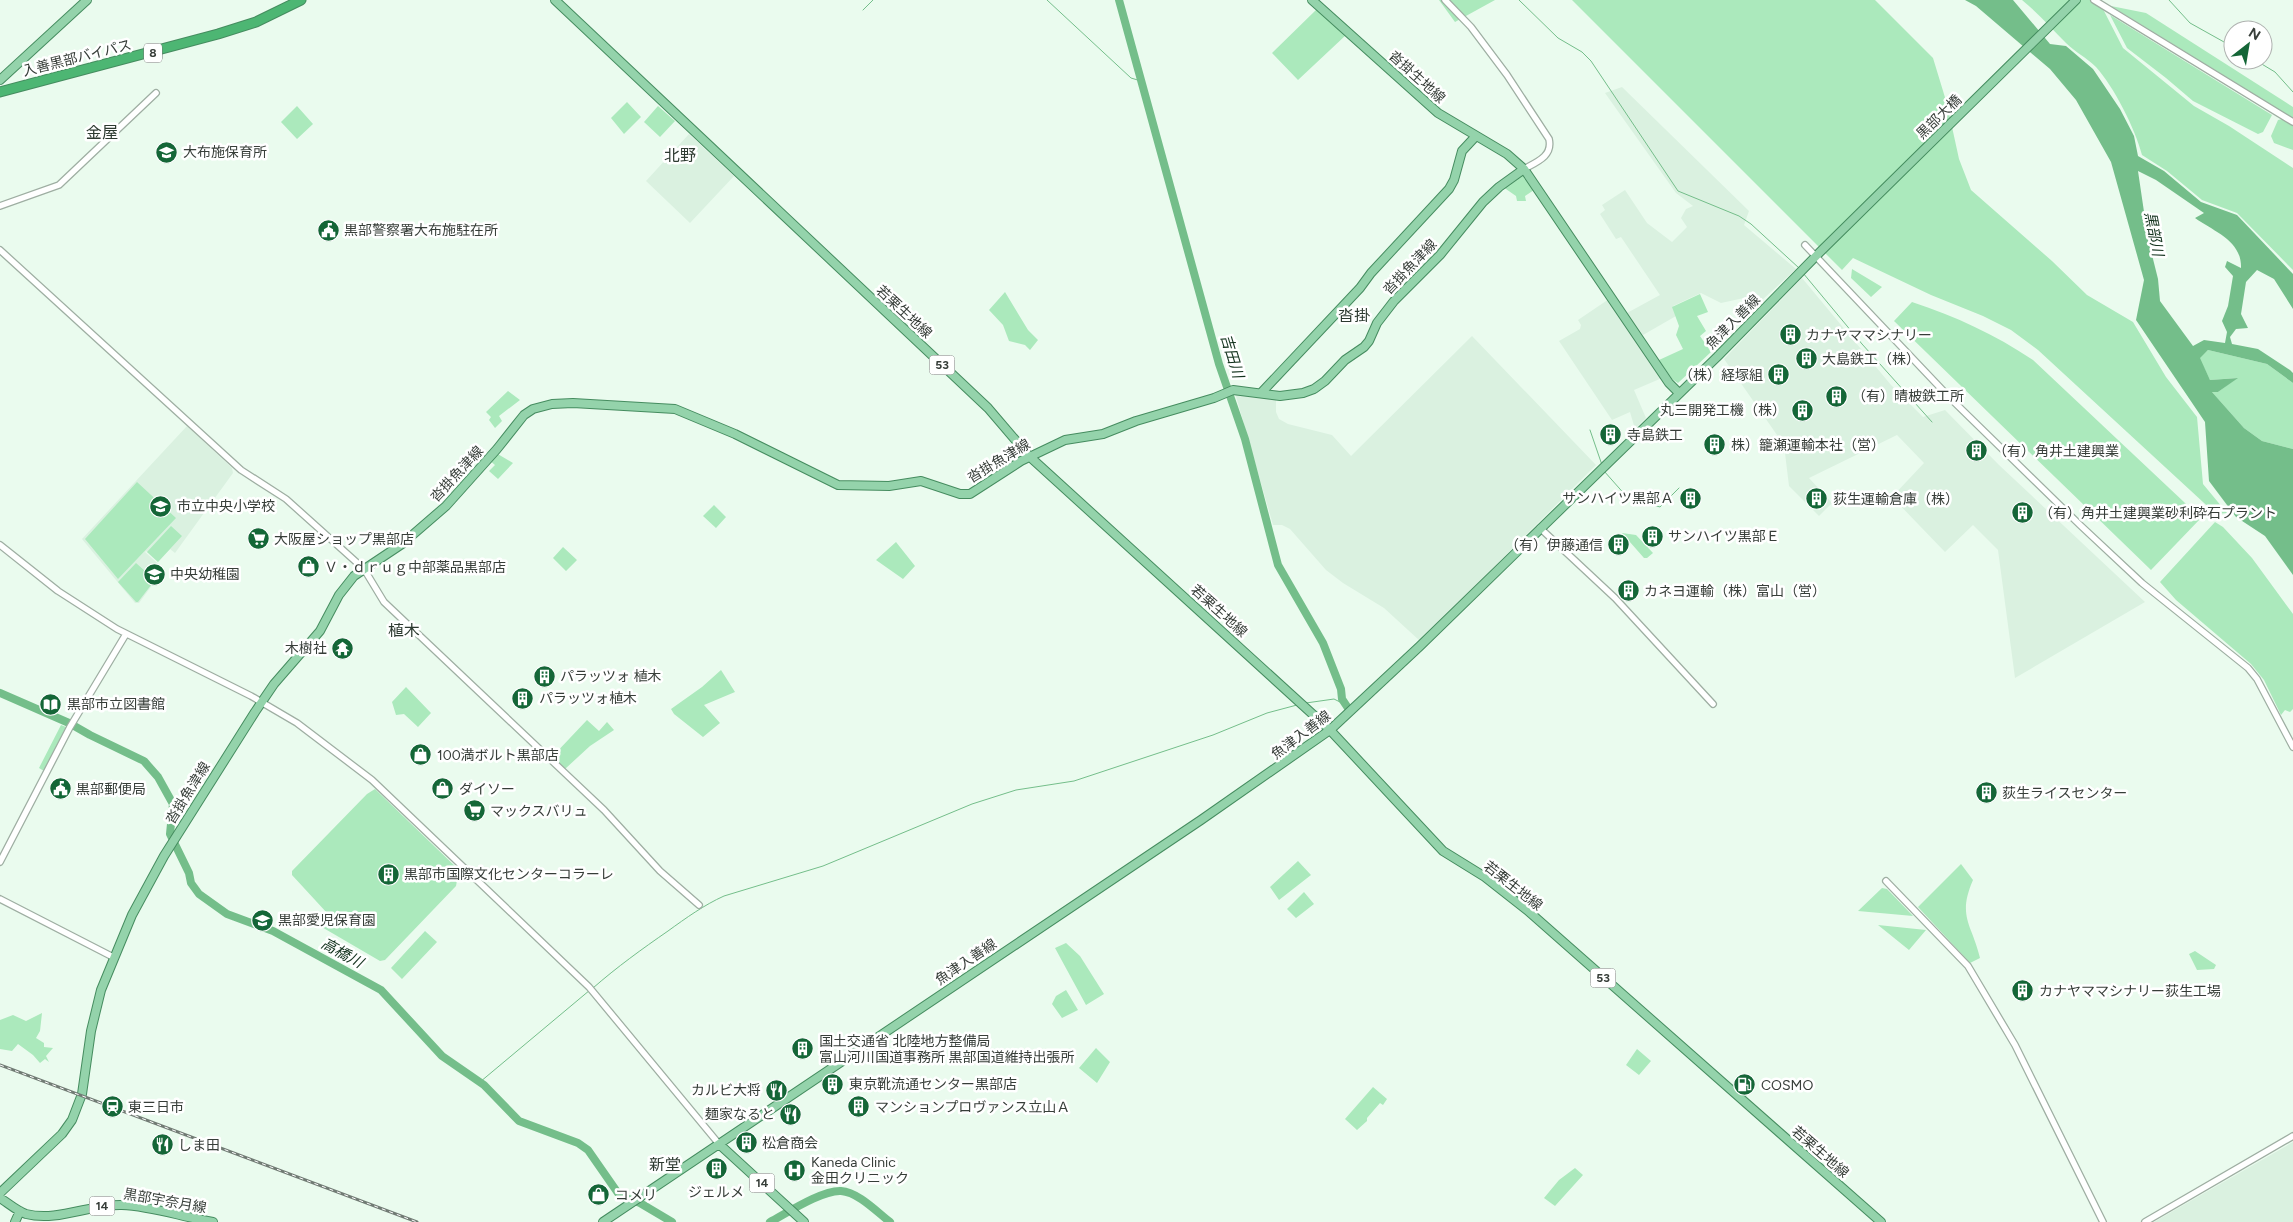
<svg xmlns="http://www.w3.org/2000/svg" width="2293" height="1222" viewBox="0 0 2293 1222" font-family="Figtree,'Noto Sans JP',sans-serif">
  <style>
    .built { fill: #daf1e0 }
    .green { fill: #abe9bc }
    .water { fill: #74be8a; fill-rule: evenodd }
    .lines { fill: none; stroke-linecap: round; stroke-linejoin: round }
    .stream { stroke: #74be8a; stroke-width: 1 }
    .river { stroke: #74be8a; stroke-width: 8 }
    .minor-casing { stroke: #9eaea2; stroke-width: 8 }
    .major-casing { stroke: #458c5f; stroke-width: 10 }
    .highway-casing { stroke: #458c5f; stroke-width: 11 }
    .minor { stroke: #fff; stroke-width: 5.5 }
    .major { stroke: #94d3ab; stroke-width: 8 }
    .highway { stroke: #4db673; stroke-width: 9 }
    .rail-casing { stroke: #717b74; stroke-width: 3 }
    .rail { stroke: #fff; stroke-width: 1; stroke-dasharray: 4; stroke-linecap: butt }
    .labels { text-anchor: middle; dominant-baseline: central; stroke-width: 5; stroke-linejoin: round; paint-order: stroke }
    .shield { fill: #fff; stroke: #737874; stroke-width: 1 }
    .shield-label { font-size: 12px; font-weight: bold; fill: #373e39 }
    .street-label { font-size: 14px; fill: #373e39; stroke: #fff }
    .poi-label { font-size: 14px; fill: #373e39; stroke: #fff; text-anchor: start }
    .water-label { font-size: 15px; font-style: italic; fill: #12321d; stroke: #fff }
    .quarter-label { font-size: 16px; fill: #2d3a30; stroke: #fff }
  </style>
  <rect width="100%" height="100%" fill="#eafbee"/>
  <!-- built -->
  <path class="built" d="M1622 87 1749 211 1744 225 1796 269 1761 301 1744 298 1721 303 1701 293 1673 306 1676 316 1643 335 1627 313 1660 295 1621 237 1616 239 1600 214 1605 210 1602 205 1625 190 1647 223 1672 242 1687 227 1681 218 1686 209 1693 206 1676 193 1605 93Z
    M689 134 734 176 690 223 646 181Z
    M1802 278 1891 385 1923 417 1945 410 1999 465 2145 602 2015 678 1998 550 1973 525 1945 552 1892 497 1924 463 1897 435 1809 478 1832 503 1819 516 1789 486 1784 445 1724 359Z
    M1609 299 1662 378 1634 390 1646 418 1635 429 1630 412 1612 420 1559 341 1580 329 1581 325 1578 320Z
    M1472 336 1596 465 1420 641 1384 608 1343 583 1326 570 1290 529 1282 525H1273L1235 393 1276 400V412L1279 419 1288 424 1332 435 1351 456Z
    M187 426 232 468 233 473 175 553 170 549 158 562 146 551 138 558 145 552 164 569 139 603H135L82 539Z
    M2293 1142V1222H2154Z"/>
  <!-- green -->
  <path class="green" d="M1439 0H1495L1455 22Z
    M1572 0H1875L1933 58 1947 104 1959 159 1971 190 2052 261 2087 295 2133 322 2166 377 2197 417 2203 484 2227 513 2216 514 2038 350 2011 330 1983 316 1931 295 1853 258 1842 270Z
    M2022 0H2095L2104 11 2123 48 2194 106 2229 126 2293 168V270L2237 213 2202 200 2167 171 2142 155C2135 128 2114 87 2096 67 2087 58 2075 52 2066 43 2051 28 2038 13 2022 0Z
    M2111 6 2146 13 2293 107V118Z
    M1317 9 1346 35 1298 80 1272 53Z
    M2110 15 2272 115 2263 132 2258 134 2193 101 2166 78 2127 48Z
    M627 102 641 117 624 134 611 118Z
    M297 106 313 124 297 139 281 122Z
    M658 106 675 121 660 137 644 122Z
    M2282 119 2293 126V150L2274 143 2271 136 2278 120Z
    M1522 173 1534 190 1525 196 1526 201H1517L1516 196 1503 187Z
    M1852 269 1882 287 1871 297 1851 278Z
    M1005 292 1028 330 1038 340 1030 350 1025 345 1009 341 1003 325 989 310Z
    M1700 294 1708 312 1697 316 1706 331 1700 336 1711 352 1678 383 1672 379 1659 360 1683 349 1676 335 1679 326 1672 307Z
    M1912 302C1957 317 1994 334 2033 360L2201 518 2151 570 1894 321Z
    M2208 350 2267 364 2293 383V449L2262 441 2244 428 2211 391 2218 392 2237 378 2210 380 2199 358Z
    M508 391 520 400 499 416 502 421 495 428 489 420 491 417 486 412Z
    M496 453 513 463 498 479 489 471 495 465 489 460Z
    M137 482 176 518 118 579 85 539Z
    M714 505 726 517 716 528 703 516Z
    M2215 522 2223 527 2252 558 2293 614V709L2290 712 2285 710 2281 715 2264 680 2251 664 2176 600 2160 582Z
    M171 526 182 536 158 562 147 552Z
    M1622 533 1636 535 1653 553 1647 558H1644Z
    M896 542 915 566 903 579 876 560Z
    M563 547 577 560 566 571 553 558Z
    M136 563 155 580 138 602H136L118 582Z
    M721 670 735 692 704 705 720 723 703 737 674 714 671 709 702 687Z
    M406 687 431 713 418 727 404 714 396 715 392 702Z
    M587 720 599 731 607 722 614 730 590 746 565 769 552 757Z
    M61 725 66 727 44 771 39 768Z
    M375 789 459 870 456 886 385 960 380 961 320 926 327 913 292 875V871L367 794Z
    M1298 861 1311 875 1279 900 1270 887Z
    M1961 864 1973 880C1957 917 1972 924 1980 958L1970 963 1918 907Z
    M1882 888 1887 889 1913 916 1858 911Z
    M1304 892 1314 904 1296 918 1287 909Z
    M1878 925 1926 930 1909 950Z
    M425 931 437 942 402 979 391 968Z
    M1066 943 1080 956 1104 994 1086 1005 1055 948Z
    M2195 951 2216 965 2214 969 2197 970 2189 954Z
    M1066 990 1078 1010 1062 1018 1052 1004 1056 996Z
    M42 1013 40 1031 36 1038 44 1043V1047L53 1048 46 1056 49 1062 45 1059 40 1063 33 1055 18 1044 12 1051 0 1049V1020L13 1015 26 1021Z
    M1096 1048 1110 1062 1097 1083 1079 1068Z
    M1637 1049 1651 1061 1639 1075 1626 1065Z
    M1373 1087 1387 1099 1383 1105 1380 1103 1367 1118V1121L1357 1130 1345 1119Z
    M1575 1168 1583 1175 1555 1206 1544 1198 1559 1180Z"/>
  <!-- water -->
  <path class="water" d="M1965 0H2013L2050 44 2066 46 2093 69 2120 109 2134 136 2138 156 2164 171 2201 202 2237 215 2293 274V309L2274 279 2257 270 2246 282 2241 314 2248 328 2236 329 2230 337 2232 344 2258 349 2290 370 2293 373V383L2267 364 2208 350 2200 358 2210 380 2238 378 2218 392H2212L2244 428 2262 441 2293 449V575L2265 536 2236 517 2209 481 2205 422 2136 320 2144 280 2111 162 2076 100 2050 69 1976 6ZM2138 171 2156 180 2204 213 2195 218C2215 232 2242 241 2241 268L2227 261 2225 267 2233 276 2228 306 2222 321 2227 332 2225 343 2204 340 2193 346 2160 301 2158 279 2148 239Z"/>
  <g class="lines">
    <!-- stream -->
    <path class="stream" d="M1047 0 1131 78 1141 81
      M1519 0 1558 38 1582 52 1591 61 1678 191 1739 216 1751 224 1799 268
      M2169 0 2190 23 2233 47
      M863 10 873 0
      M2255 60 2275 72 2293 92
      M1803 273 1862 344 1932 422
      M1590 430 1602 465
      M1604 471 1627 497 1660 507 1679 488
      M1306 703 1334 699 1346 705
      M593 988C617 967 642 949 668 931 686 918 704 905 724 896L823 866 972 804 1016 790 1074 781 1213 735 1267 713 1297 705
      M480 1082 590 990"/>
    <!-- river -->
    <path class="river" d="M1119 0 1219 364 1245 439 1278 565 1323 643 1341 689 1342 699 1348 708
      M0 693 69 723 90 735 144 761 158 777 173 804 170 834 189 873 191 883 199 894 227 914 273 931 381 990 442 1056 484 1085 519 1121 578 1143 588 1150 620 1196 640 1203 672 1222
      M770 1222C787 1213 822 1190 841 1191 858 1192 877 1212 890 1222"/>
    <defs>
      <path id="minor" d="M1445 0 1471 27 1507 75 1549 139C1553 156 1537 162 1524 169
        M2094 0 2293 122
        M0 206 59 185 156 93
        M1805 245 1951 399 2080 525 2142 583 2248 668 2257 679 2293 747
        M0 250 241 470 286 499 364 569 384 602 604 810 660 871 699 905
        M1540 528 1615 598 1713 704
        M0 545 58 591 117 629 251 696 297 723 372 780 589 987 719 1144
        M0 862 70 727 126 634
        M1886 881 1968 966 2015 1045 2103 1222
        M0 899 113 957
        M2145 1222 2293 1136"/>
      <path id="major" d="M555 0 988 408 1029 456 1330 730 1443 851 1485 877 1527 910 1881 1222
        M1312 0 1438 113 1507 154 1524 169 1669 383 1679 393
        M0 80 87 0
        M1261 393 1360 288 1371 273 1449 189 1454 180 1462 151 1476 136
        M719 1144 804 1222
        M0 1193 62 1134 72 1120 82 1094 91 1031 101 990 132 915 164 856 255 712 274 684 320 631 339 595 354 576 402 544 446 506 497 449 524 415 533 409 552 404 573 403 675 409 735 434 838 485 889 486 921 481 960 494H970L1021 461 1065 440 1103 434 1136 421 1214 398 1233 390 1280 396 1303 393 1314 389 1325 381 1345 360 1364 347 1369 341 1377 323 1394 301 1440 255 1483 202 1499 187 1524 169
        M0 1198C8 1203 17 1211 26 1214 58 1222 90 1204 122 1205 152 1206 182 1217 213 1222
        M15 1222 20 1211
        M603 1222 1201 820 1330 730 1420 646 1717 357 1820 252 2076 0"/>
      <path id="highway" d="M0 92 218 34 256 22 301 0"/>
    </defs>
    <!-- minor casing -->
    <use href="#minor" class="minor-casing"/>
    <!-- major casing -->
    <use href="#major" class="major-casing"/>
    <!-- highway casing -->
    <use href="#highway" class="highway-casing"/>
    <!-- minor -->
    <use href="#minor" class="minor"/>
    <!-- major -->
    <use href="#major" class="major"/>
    <!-- highway -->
    <use href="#highway" class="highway"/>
    <defs>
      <path id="rail" d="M0 1065 417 1222"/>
    </defs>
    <!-- rail casing -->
    <use href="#rail" class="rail-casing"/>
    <!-- rail -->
    <use href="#rail" class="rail"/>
  </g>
  <!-- icons -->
  <defs>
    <symbol id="school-disc" viewBox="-11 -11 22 22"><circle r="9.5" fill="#146637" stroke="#fff"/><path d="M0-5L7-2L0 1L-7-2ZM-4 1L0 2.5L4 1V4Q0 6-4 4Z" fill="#fff"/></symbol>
    <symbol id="civic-disc" viewBox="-11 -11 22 22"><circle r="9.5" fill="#146637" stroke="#fff"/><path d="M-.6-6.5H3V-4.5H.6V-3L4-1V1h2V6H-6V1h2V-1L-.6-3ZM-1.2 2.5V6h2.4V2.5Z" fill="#fff"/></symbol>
    <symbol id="building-disc" viewBox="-11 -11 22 22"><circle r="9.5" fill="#146637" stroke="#fff"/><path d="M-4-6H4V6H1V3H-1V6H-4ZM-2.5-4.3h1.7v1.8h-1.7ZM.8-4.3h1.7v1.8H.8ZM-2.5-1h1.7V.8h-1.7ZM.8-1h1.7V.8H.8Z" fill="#fff"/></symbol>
    <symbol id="supermarket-disc" viewBox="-11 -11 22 22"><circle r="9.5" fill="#146637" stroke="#fff"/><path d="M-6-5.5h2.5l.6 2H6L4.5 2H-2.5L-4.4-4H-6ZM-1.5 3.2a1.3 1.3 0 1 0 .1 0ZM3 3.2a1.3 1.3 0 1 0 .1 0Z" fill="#fff"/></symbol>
    <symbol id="shop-disc" viewBox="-11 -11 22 22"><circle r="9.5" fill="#146637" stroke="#fff"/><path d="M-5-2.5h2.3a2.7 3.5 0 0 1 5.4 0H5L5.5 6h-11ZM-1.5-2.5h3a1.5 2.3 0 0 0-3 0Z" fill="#fff"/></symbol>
    <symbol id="temple-disc" viewBox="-11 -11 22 22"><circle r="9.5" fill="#146637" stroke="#fff"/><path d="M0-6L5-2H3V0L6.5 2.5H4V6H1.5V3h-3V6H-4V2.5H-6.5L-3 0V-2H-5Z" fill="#fff"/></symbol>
    <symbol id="library-disc" viewBox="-11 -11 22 22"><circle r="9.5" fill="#146637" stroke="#fff"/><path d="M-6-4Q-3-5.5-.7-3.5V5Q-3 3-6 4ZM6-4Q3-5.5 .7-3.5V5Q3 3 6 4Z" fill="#fff"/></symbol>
    <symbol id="fuel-disc" viewBox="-11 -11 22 22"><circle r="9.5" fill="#146637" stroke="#fff"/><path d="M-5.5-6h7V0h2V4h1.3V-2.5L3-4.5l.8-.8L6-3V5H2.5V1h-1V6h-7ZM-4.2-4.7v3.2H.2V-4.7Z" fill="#fff"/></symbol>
    <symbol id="restaurant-disc" viewBox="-11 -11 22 22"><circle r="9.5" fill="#146637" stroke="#fff"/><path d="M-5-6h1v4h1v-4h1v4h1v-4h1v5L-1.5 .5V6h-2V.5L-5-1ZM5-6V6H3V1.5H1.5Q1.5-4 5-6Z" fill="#fff"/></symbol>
    <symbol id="station-disc" viewBox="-11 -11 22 22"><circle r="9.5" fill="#146637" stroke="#fff"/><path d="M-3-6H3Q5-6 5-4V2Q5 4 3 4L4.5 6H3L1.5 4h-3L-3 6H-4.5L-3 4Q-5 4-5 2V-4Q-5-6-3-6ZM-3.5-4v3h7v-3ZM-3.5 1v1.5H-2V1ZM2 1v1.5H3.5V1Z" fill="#fff"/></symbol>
    <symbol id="hospital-disc" viewBox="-11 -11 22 22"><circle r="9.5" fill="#146637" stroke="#fff"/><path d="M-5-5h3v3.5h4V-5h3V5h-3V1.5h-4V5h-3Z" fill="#fff"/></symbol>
  </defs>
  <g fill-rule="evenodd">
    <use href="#school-disc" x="154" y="140" width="25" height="25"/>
    <use href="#civic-disc" x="316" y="218" width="25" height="25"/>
    <use href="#building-disc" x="1778" y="322" width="25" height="25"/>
    <use href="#building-disc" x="1794" y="346" width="25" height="25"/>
    <use href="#building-disc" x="1766" y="362" width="25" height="25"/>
    <use href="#building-disc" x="1824" y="384" width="25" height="25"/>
    <use href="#building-disc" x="1790" y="398" width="25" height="25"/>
    <use href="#building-disc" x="1598" y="422" width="25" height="25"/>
    <use href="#building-disc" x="1702" y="432" width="25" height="25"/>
    <use href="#building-disc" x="1964" y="438" width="25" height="25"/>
    <use href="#building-disc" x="1678" y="486" width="25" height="25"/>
    <use href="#building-disc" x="1804" y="486" width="25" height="25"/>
    <use href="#school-disc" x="148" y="494" width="25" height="25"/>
    <use href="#building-disc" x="2010" y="500" width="25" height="25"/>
    <use href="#building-disc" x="1640" y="524" width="25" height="25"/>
    <use href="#supermarket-disc" x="246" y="526" width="25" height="25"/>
    <use href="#building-disc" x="1606" y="532" width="25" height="25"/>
    <use href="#shop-disc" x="296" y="554" width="25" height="25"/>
    <use href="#school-disc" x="142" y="562" width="25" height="25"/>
    <use href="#building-disc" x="1616" y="578" width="25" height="25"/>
    <use href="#temple-disc" x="330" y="636" width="25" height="25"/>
    <use href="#building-disc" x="532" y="664" width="25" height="25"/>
    <use href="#building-disc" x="510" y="686" width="25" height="25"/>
    <use href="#library-disc" x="38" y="692" width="25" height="25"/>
    <use href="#shop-disc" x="408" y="742" width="25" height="25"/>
    <use href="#civic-disc" x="48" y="776" width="25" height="25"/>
    <use href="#shop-disc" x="430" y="776" width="25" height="25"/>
    <use href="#building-disc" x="1974" y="780" width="25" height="25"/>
    <use href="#supermarket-disc" x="462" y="798" width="25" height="25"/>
    <use href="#building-disc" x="376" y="862" width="25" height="25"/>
    <use href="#school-disc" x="250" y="908" width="25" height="25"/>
    <use href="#building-disc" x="2010" y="978" width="25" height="25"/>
    <use href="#building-disc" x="790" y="1036" width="25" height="25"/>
    <use href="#building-disc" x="820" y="1072" width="25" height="25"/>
    <use href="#fuel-disc" x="1732" y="1072" width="25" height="25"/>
    <use href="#restaurant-disc" x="764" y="1078" width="25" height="25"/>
    <use href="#station-disc" x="100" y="1094" width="25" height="25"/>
    <use href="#building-disc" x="846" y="1094" width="25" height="25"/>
    <use href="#restaurant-disc" x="778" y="1102" width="25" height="25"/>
    <use href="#building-disc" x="734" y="1130" width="25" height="25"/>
    <use href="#restaurant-disc" x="150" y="1132" width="25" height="25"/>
    <use href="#building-disc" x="704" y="1156" width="25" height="25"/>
    <use href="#hospital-disc" x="782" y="1158" width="25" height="25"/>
    <use href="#shop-disc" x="586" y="1182" width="25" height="25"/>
  </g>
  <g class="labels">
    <!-- shield labels -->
    <g class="shield">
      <rect x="144" y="43.5" width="18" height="19" rx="4"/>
      <rect x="929.5" y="355.5" width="25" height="19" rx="4"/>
      <rect x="1590.5" y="968.5" width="25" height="19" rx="4"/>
      <rect x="749.5" y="1173.5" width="25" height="19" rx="4"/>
      <rect x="89.5" y="1196.5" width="25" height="19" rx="4"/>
    </g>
    <g class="shield-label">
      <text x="153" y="53">8</text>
      <text x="942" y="365">53</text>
      <text x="1603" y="978">53</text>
      <text x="762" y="1183">14</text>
      <text x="102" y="1206">14</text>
    </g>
    <!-- street labels -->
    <g class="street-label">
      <text transform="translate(77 58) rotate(-14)">入善黒部バイパス</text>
      <text transform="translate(1417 77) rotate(42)">沓掛生地線</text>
      <text transform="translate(1939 117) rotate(-44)">黒部大橋</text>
      <text transform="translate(1410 267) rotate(-46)">沓掛魚津線</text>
      <text transform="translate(904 312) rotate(43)">若栗生地線</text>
      <text transform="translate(1733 322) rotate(-45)">魚津入善線</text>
      <text transform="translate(999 461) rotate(-31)">沓掛魚津線</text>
      <text transform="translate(457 474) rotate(-47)">沓掛魚津線</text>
      <text transform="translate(1219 611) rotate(42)">若栗生地線</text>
      <text transform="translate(1301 735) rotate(-37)">魚津入善線</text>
      <text transform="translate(188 793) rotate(-58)">沓掛魚津線</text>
      <text transform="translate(1513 886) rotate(38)">若栗生地線</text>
      <text transform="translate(966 962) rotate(-34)">魚津入善線</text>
      <text transform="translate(1820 1152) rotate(41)">若栗生地線</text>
      <text transform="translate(165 1201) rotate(10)">黒部宇奈月線</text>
    </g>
    <!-- poi labels -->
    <g class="poi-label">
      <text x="183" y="152">大布施保育所</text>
      <text x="344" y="230">黒部警察署大布施駐在所</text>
      <text x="1806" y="335">カナヤママシナリー</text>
      <text x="1822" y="359">大島鉄工（株）</text>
      <text x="1763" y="375" text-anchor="end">（株）経塚組</text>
      <text x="1852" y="396">（有）晴柀鉄工所</text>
      <text x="1786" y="410" text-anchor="end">丸三開発工機（株）</text>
      <text x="1627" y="435">寺島鉄工</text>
      <text x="1731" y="445">株）籠瀬運輸本社（営）</text>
      <text x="1993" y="451">（有）角井土建興業</text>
      <text x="1674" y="498" text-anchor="end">サンハイツ黒部Ａ</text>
      <text x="1833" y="499">荻生運輸倉庫（株）</text>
      <text x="177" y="506">市立中央小学校</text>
      <text x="2039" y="513">（有）角井土建興業砂利砕石プラント</text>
      <text x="1668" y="536">サンハイツ黒部Ｅ</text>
      <text x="274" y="539">大阪屋ショップ黒部店</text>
      <text x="1603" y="545" text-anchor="end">（有）伊藤通信</text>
      <text x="324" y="567">Ｖ・ｄｒｕｇ中部薬品黒部店</text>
      <text x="170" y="574">中央幼稚園</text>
      <text x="1644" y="591">カネヨ運輸（株）富山（営）</text>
      <text x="327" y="648" text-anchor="end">木樹社</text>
      <text x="560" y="676">パラッツォ 植木</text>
      <text x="539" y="698">パラッツォ植木</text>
      <text x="67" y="704">黒部市立図書館</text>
      <text x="437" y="755">100満ボルト黒部店</text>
      <text x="76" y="789">黒部郵便局</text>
      <text x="459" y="789">ダイソー</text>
      <text x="2002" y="793">荻生ライスセンター</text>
      <text x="490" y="811">マックスバリュ</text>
      <text x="404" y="874">黒部市国際文化センターコラーレ</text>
      <text x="278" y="920">黒部愛児保育園</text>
      <text x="2039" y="991">カナヤママシナリー荻生工場</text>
      <text x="819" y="1041">国土交通省 北陸地方整備局<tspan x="819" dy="16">富山河川国道事務所 黒部国道維持出張所</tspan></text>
      <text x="849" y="1084">東京靴流通センター黒部店</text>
      <text x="1761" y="1085">COSMO</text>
      <text x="761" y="1090" text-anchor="end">カルビ大将</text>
      <text x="128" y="1107">東三日市</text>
      <text x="875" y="1107">マンションプロヴァンス立山Ａ</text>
      <text x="775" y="1114" text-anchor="end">麺家なると</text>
      <text x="762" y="1143">松倉商会</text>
      <text x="178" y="1145">しま田</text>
      <text x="811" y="1162">Kaneda Clinic<tspan x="811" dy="16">金田クリニック</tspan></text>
      <text x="716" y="1192" text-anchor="middle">ジェルメ</text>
      <text x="615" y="1195">コメリ</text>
    </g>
    <!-- water labels -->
    <g class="water-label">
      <text transform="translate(2154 234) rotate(79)">黒部川</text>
      <text transform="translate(1232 356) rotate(73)">吉田川</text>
      <text transform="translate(342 953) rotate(29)">高橋川</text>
    </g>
    <!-- quarter labels -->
    <g class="quarter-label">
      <text x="102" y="132">金屋</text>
      <text x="680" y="155">北野</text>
      <text x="1354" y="315">沓掛</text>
      <text x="404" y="630">植木</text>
      <text x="665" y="1164">新堂</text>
    </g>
  </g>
  <!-- north arrow -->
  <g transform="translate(2248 45) rotate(31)"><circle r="24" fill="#ffffff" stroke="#afb2b0"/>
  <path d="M0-4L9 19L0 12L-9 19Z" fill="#146637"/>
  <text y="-8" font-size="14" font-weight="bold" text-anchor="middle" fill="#373e39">N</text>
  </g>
</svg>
